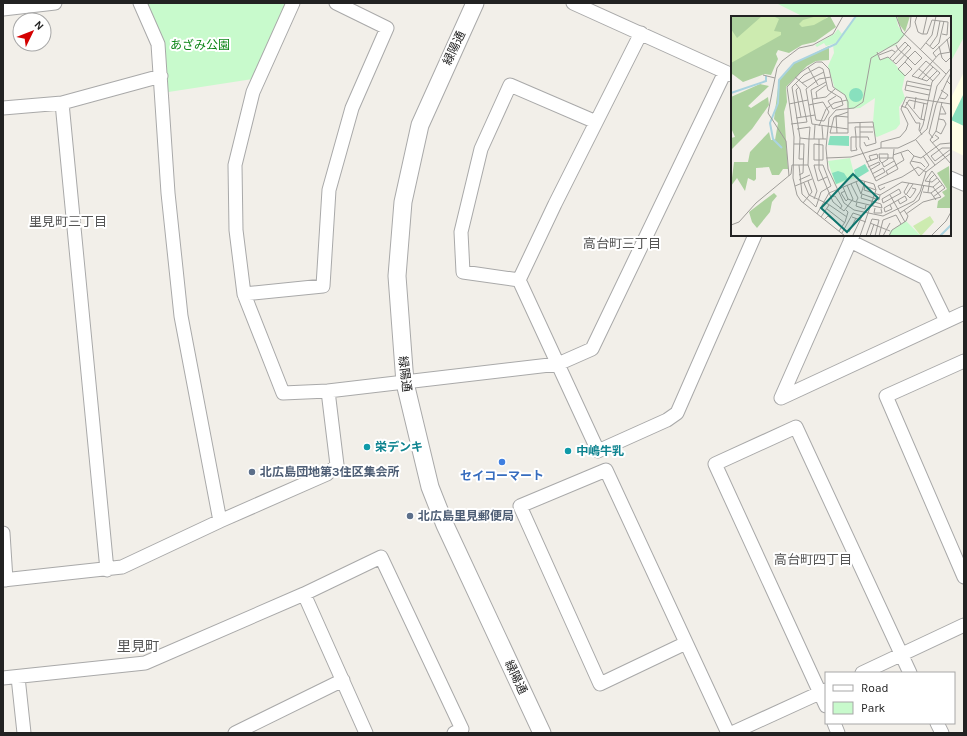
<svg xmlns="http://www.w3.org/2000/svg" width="967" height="736" viewBox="0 0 967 736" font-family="Karla,'Noto Sans JP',sans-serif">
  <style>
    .education { fill: #ffffe5 }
    .park { fill: #c8facc }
    .pitch { fill: #88e0be }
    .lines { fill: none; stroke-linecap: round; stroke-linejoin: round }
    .minor-casing { stroke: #a9a9a9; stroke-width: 15 }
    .tertiary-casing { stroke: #a9a9a9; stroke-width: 19 }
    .minor { stroke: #fff; stroke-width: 13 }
    .tertiary { stroke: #fff; stroke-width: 17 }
    .culture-dot { fill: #0f9aa8; stroke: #fff; stroke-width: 1.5 }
    .shop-dot { fill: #3f7fe0; stroke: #fff; stroke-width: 1.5 }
    .service-dot { fill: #5c6f8a; stroke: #fff; stroke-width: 1.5 }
    .labels { text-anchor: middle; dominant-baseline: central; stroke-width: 4; stroke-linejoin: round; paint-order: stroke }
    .park-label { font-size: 12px; fill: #0c8416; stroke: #fff }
    .street-label { font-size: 12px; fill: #222; stroke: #fff }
    .culture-label { font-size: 12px; font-weight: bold; fill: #0d838f; stroke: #fff; text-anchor: start }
    .service-label { font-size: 12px; font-weight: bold; fill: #4e5e75; stroke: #fff; text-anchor: start }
    .shop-label { font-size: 12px; font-weight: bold; fill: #366cbe; stroke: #fff }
    .neighbourhood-label { font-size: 13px; fill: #555; stroke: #fff }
    .quarter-label { font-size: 14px; fill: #555; stroke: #fff }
    .inset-river { fill: none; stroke: #aad3df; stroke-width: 2 }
    .inset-road { fill: none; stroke: #9f9d99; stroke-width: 1 }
    .view { fill: #0f766e; fill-opacity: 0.15; stroke: #0f766e; stroke-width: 2 }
    .inset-edge { fill: none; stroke: #222; stroke-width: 2 }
  </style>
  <rect width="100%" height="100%" fill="#f2efe9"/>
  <!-- education -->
  <path class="education" d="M964 72V156L950 149V100Z"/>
  <!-- park -->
  <path class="park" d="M140 3H293L259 78 162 93 161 76Z
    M776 3H964V37L950 63V17H804Z"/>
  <!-- pitch -->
  <path class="pitch" d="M964 93V126L951 120Z"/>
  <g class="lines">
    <defs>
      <path id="minor" d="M140 3 158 44 168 193 181 316 220 521
        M293 3 253 92 235 165 236 230 244 294 283 393 328 391 558 364 592 349 725 72
        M573 3 732 75
        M3 9 55 3
        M641 33 555 204 519 280 598 451 667 420 677 413 755 235
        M62 103 107 570
        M3 108 62 103 161 76
        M950 178 964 184
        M853 235 781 398 964 313
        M850 241 925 278 946 321
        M519 280 463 272 461 232 481 149 510 85 596 122
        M244 294 323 286 329 190 352 108 387 28 336 3
        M964 361 886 396 964 577
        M3 533 6 580
        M3 580 122 567 220 521 327 474 337 465 328 391
        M304 594 366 733
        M686 643 600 684 520 506 606 470 728 733
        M862 673 964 625
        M18 677 24 733
        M3 678 145 663 304 594 381 557 462 729 454 733
        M826 706 715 464 796 427 910 673
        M834 723 838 733
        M937 723 942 733
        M235 733 343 680
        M732 733 826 690"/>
      <path id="tertiary" d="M475 3 420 125 403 202 397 276 405 383 430 487 445 525 542 733"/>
    </defs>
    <!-- minor casing -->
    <use href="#minor" class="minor-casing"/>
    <!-- tertiary casing -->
    <use href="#tertiary" class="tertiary-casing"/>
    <!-- minor -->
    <use href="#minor" class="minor"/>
    <!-- tertiary -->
    <use href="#tertiary" class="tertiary"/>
  </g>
  <!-- markers -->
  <g class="culture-dot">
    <circle cx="367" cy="447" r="4"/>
    <circle cx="568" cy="451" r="4"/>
  </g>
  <circle class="shop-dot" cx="502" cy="462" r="4"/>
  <g class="service-dot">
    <circle cx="252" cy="472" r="4"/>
    <circle cx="410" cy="516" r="4"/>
  </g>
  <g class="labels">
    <!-- park labels -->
    <g class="park-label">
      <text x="200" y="45">あざみ公園</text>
    </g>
    <!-- street labels -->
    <g class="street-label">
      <text transform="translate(454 48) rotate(-65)">緑陽通</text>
      <text transform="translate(405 374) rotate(83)">緑陽通</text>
      <text transform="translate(516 677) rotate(65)">緑陽通</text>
    </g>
    <!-- culture labels -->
    <g class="culture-label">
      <text x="375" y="447">栄デンキ</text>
      <text x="576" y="451">中嶋牛乳</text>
    </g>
    <!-- service labels -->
    <g class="service-label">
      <text x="260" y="472">北広島団地第3住区集会所</text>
      <text x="418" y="516">北広島里見郵便局</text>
    </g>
    <!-- shop labels -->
    <g class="shop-label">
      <text x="502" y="476">セイコーマート</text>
    </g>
    <!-- neighbourhood labels -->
    <g class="neighbourhood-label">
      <text x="68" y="221">里見町三丁目</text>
      <text x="622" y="243">高台町三丁目</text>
      <text x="813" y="559">高台町四丁目</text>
    </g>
    <!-- quarter labels -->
    <g class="quarter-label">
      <text x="138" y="646">里見町</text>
    </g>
  </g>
  <!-- overview -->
  <g transform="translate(731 16)">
    <rect width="220" height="220" fill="#f2efe9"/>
    <path d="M0 0H97L91 6 5 50 0 62ZM199 200 203 206 190 220 182 210Z" fill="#cdebb0"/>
    <path d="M0 0H31L6 22 0 13ZM42 0H86L72 4 68 8 71 11 83 9 99 0 105 11 84 26 71 29 58 37 47 34 45 38 47 43 40 59 34 58 12 66 0 57V47L50 19V16L43 15 48 3ZM166 0H179L174 16 168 8ZM98 30V44L85 45 76 50 55 71 56 86 53 96 57 153H52L48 159H41L38 151 25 152V163L23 165 17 162 14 175 6 162 0 170 3 146H17L19 136 38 116 40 124H44L47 107 43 103 48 64 62 48ZM29 68 38 70 17 90 20 92 37 81 38 89 21 113 0 134V122L4 121 0 112V81ZM218 150 220 192H206L207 185 214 180 211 176 216 173 206 157ZM43 177 46 180 41 186 39 196 26 212 21 206 18 196Z" fill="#add19e"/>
    <path d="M125 0H165L167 10 174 19 165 29 146 37 149 44 157 41 174 59 171 73 174 82 168 91 169 108 165 113 146 121 144 120 142 106 144 82 129 92 117 93 114 79 104 73 97 50 103 37 102 29ZM107 13 111 18 108 24 102 28 95 30 93 27 86 31 84 29 103 18ZM119 142 124 162 104 169 97 145ZM175 205 190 220H158L159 215Z" fill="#c8facc"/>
    <path d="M118 79a7 7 0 1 1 14 0a7 7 0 1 1-14 0ZM99 120H118V130L97 129ZM134 148 138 155 125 163 123 154ZM107 155 113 157 117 163 105 168 101 157Z" fill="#88e0be"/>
    <path class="inset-river" d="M0 77 35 65V60M51 132 42 123 39 107 47 87 48 64 63 47 105 28 125 0M209 220 220 209"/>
    <path class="inset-road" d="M165 0 171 16 215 58M180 0 179 11 167 26 140 42 132 86 123 92 105 94 98 102 95 132 97 153 113 187 123 194 152 200 183 185 189 176 195 156 220 137M186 0 184 6 187 16 191 18H196L201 4 217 6 216 19 211 18M192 18 196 0M216 23 219 36M195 27 202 33 208 27 213 5M165 29 167 33 177 42 184 49 191 42 184 35 177 42 174 46 167 53 174 60 181 53 174 46M199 30 206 20 209 5M208 30 211 42 215 46 220 41M189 34 201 19 205 0M146 36 149 44 157 41 165 48 180 32 174 26 159 42M148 39 161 34 164 36M205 41 202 37 220 20M162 45 177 29M77 51 87 69M188 53 202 65M220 57 216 65 220 69M32 59 44 62M64 61 76 71M100 61 88 63 75 73 81 108 117 113M187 62 208 38 220 36M191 63 202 51M71 67 93 56M175 69 199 74M68 71 65 74 70 101M198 79 174 74 176 65 200 70M86 82 85 76 95 69M209 82 214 83 217 79 210 74M82 83 95 81 104 73M175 86 189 103 194 104M211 86 205 115 199 124 220 148M58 88 77 84M78 89 82 88 92 86 98 96 93 105 85 104 84 99 82 88 80 74 95 66M170 90 176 92 185 107H189L188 114 191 119M174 91 178 84 196 88M183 93 185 81M209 98H215L211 90M105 99 106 117M105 100 117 101M65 102 84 99M190 103 193 87M117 107 142 106 145 127 135 130 133 126M129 107V131L145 165 167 153 162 142 163 133M60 108 76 106 69 73 65 68M88 110 95 93 103 87 116 84M91 110 92 123M66 113 79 111 78 123 69 122M189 115 192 109 201 66 209 57 195 45 181 60 196 65 206 55M205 115 210 118 215 108 213 104 208 103M129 116H142M202 122 198 117 205 89 216 65M83 123 84 109M88 123V153L102 186 113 195 122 183 116 169M138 124 137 121H120V135L126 134 125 131V121L124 111H142M185 124 204 149M201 127 208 122 204 119M63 128H73L72 157 68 159M83 128 92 129V144H83ZM150 132V126L169 121 175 114 177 108 170 93 175 81 220 88M220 132H211L200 140 204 145 220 133M162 139 177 134 183 140 190 142 209 128 220 127M183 140 179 147 188 160 198 149 192 140M95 142 120 141 150 132H167L184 124 196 113 206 70 220 52M148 142H162M72 143H68L69 122 61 71 73 59 88 51 92 53 97 74 110 82 111 85 112 89 102 93 97 85 105 80M180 145 190 147 194 151M135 146 147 142 146 138 138 140 140 145M151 147 157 143V138H148L149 145 151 147 153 151 163 145M68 149 71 178 85 191 90 176 100 170 92 149H83L87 165 96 161M77 149 86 175 83 183M137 151 148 146 149 148 139 154M141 158 152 152 154 156 143 162M157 159 155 155 173 144 170 137M58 160 55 125 37 97 46 52 51 45 68 32 82 29 102 18 112 0M68 164 79 159M125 166 130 178 134 165M73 167 78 179 97 188 116 201M178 167 173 176 175 179 182 168M64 170 81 163M112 171 117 183 125 186 127 182 120 168M154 171 149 174 147 170 171 161 187 151 195 156M168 173 170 177 152 187 151 183ZM145 174 134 170 133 174 149 179M114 175 110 177 115 185 117 183M192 176 200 177 205 184M197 176 199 163 204 158M200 177 211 169M159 179 174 206M176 179 179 182 183 177 185 173 181 172M99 181 104 180 111 190 109 193M202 181 214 172 201 155 194 165 201 166 206 162M72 187 81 176 77 165M135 189 134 193 125 190 126 186 151 192 150 188 130 182 131 178 148 184 149 179 171 166 202 171 209 165M159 189 161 193 154 196 153 192 174 180 176 184 169 188 167 184M144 192 143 197H151L150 193M96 193 114 207M169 197 188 184 193 169M86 198 98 177 129 164 143 168 145 174 129 220M175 198 192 186 210 181 202 171M90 201 98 189M121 201 135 206M94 203 97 200 111 211M139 207 159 215M0 209 8 206 25 187 60 158 61 149H77L78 123H95M108 215 114 206 117 196 115 194M118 216 125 202M111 217 122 197 131 200 122 219M114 220 70 185 66 179 62 162 63 121 56 71 70 56 85 46H91L98 53 102 71 114 79 117 86V117H99L103 101 117 96M135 220 141 203 148 204 144 220M139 220 143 208M148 220 152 204 165 199 170 208M152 220 159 207M158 220 161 214 175 205 177 200 173 194M200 220 215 205 220 196"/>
    <path class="view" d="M122 158 147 182 116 216 90 192Z"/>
    <rect width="220" height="220" class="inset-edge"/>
  </g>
  <!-- border -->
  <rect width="967" height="736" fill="none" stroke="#222222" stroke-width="8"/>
  <!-- legend -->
  <rect x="825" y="672" width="130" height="52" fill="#ffffff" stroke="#a7a7a7"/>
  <rect x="833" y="685" width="20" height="6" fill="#ffffff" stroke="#a7a7a7"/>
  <text x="861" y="692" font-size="12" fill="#222222">Road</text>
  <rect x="833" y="702" width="20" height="12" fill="#c8facc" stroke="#a7a7a7"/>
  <text x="861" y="712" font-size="12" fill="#222222">Park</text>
  <!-- north arrow -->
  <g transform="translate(32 32) rotate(47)"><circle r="19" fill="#ffffff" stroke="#a7a7a7"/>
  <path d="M0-3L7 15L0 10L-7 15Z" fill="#d40000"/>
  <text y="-6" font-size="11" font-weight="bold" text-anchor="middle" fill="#222222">N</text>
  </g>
</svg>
